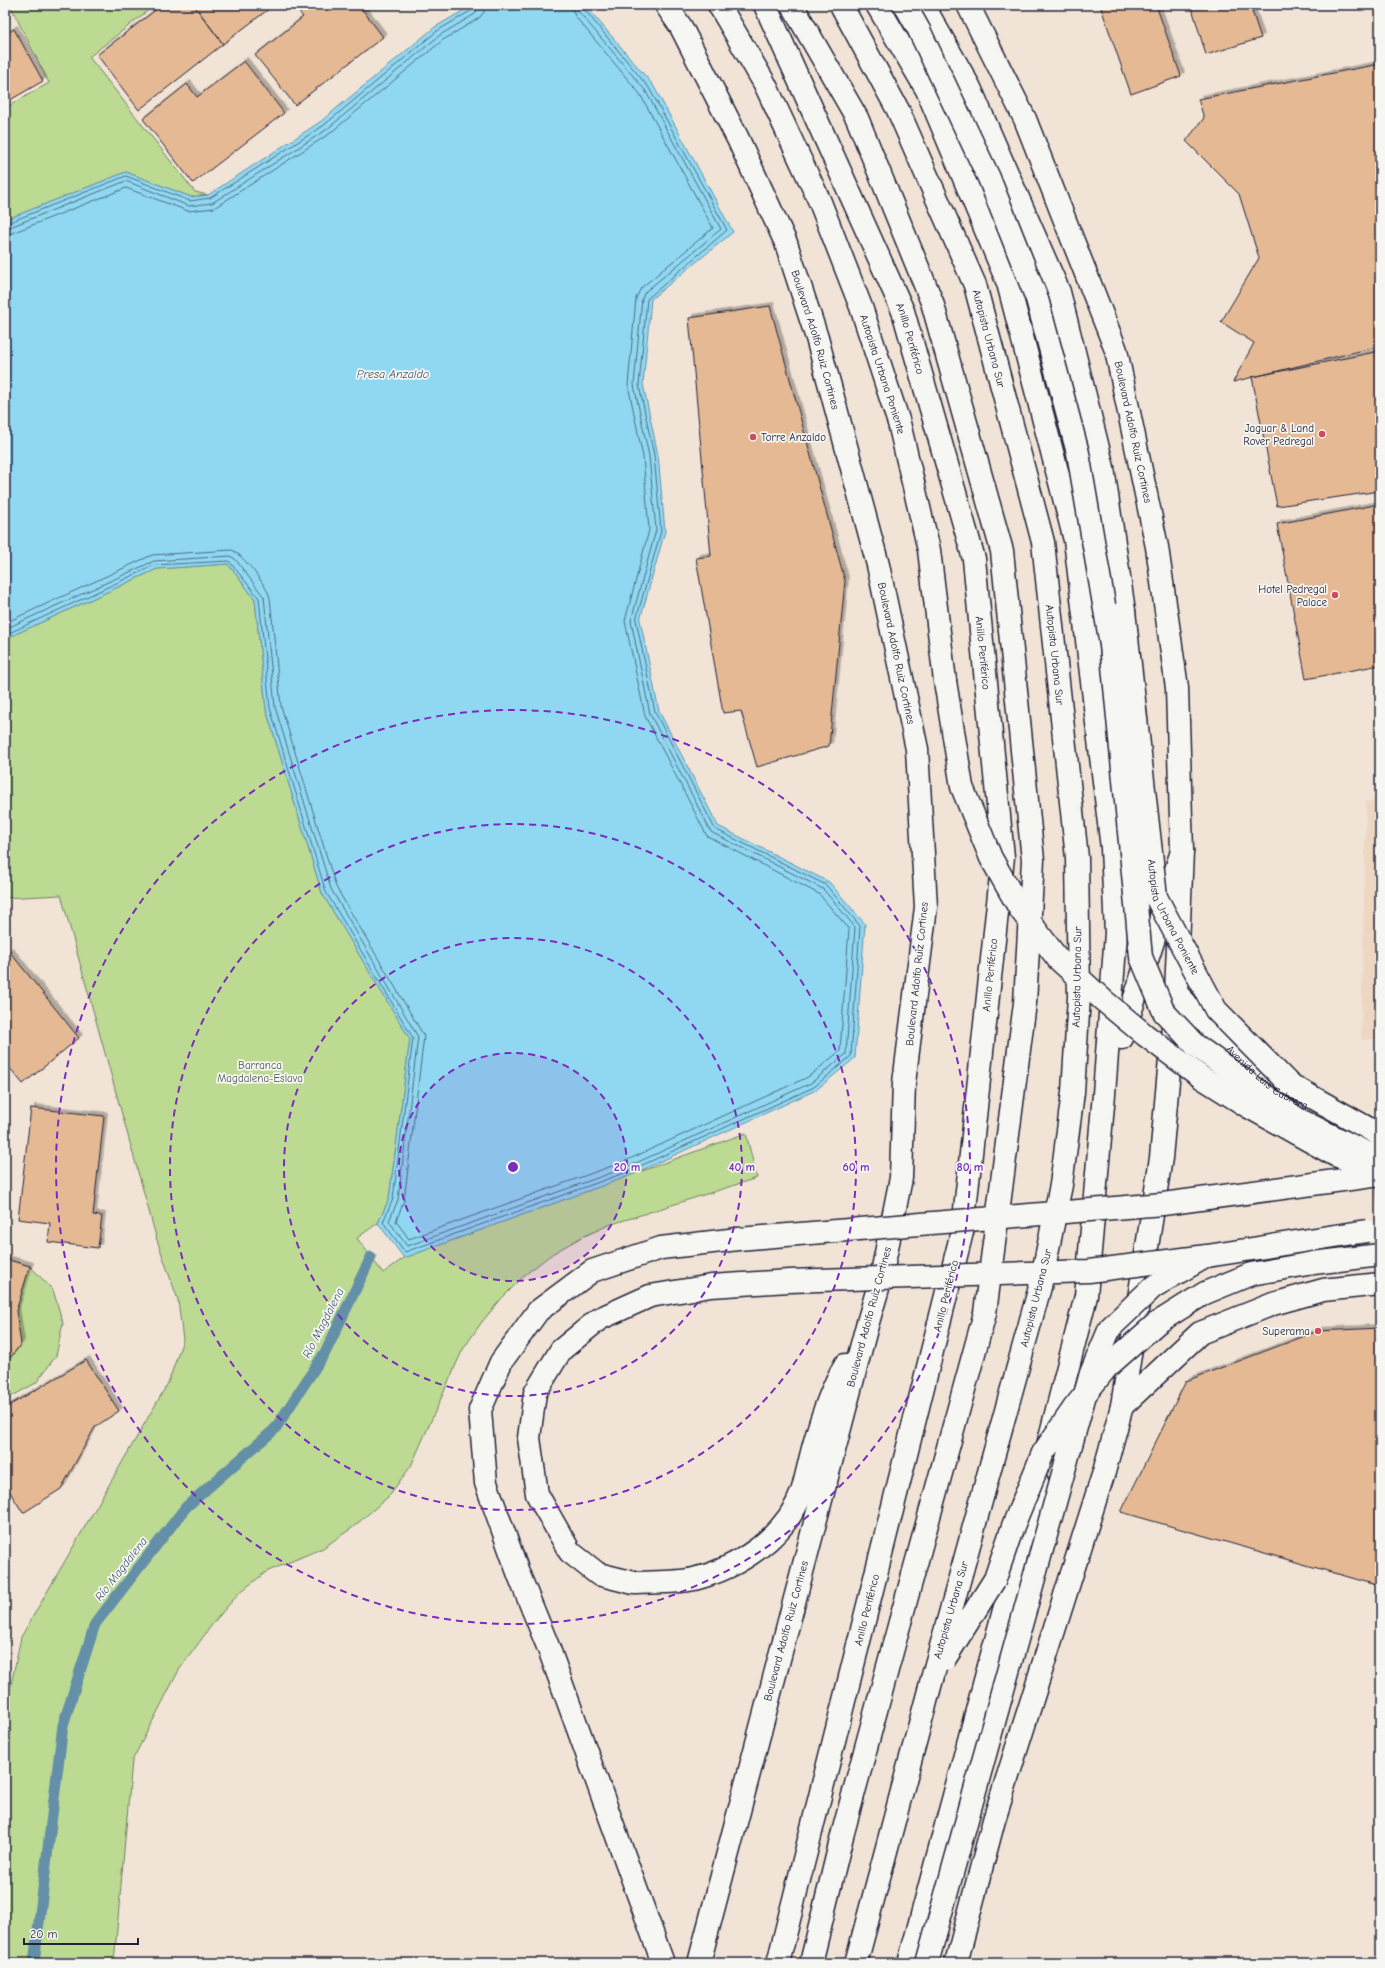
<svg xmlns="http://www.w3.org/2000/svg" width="1385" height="1968" viewBox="0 0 1385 1968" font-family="'Comic Neue',sans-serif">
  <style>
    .built { fill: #edd7c2 }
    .green { fill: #bcda92; stroke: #6f7e66 }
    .water { fill: #90d8f1; stroke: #648fa8 }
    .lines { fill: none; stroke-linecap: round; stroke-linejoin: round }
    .shore { stroke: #4e6b84; stroke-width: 1 }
    .stream { stroke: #648fa8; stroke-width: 11 }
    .building { fill: #e4b994; stroke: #22223b; filter: url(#shadow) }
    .major-casing { stroke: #22223b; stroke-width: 25 }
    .highway-casing { stroke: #22223b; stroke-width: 25 }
    .major { stroke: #f6f6f2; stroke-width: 22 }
    .highway { stroke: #f6f6f2; stroke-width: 22 }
    .major-bridge-casing { stroke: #22223b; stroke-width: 25; stroke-linecap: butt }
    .highway-bridge-casing { stroke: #22223b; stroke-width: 25; stroke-linecap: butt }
    .major-bridge { stroke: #f6f6f2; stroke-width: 22 }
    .highway-bridge { stroke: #f6f6f2; stroke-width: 22 }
    .ring { fill: none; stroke: #7b2cbf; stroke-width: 2; stroke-dasharray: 7 5 }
    .poi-dot { fill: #d1495b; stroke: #f6f6f2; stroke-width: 1.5 }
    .labels { text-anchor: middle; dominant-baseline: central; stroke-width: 3.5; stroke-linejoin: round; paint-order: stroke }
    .street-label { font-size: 11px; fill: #22223b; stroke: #f6f6f2 }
    .poi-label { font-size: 11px; fill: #22223b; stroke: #f6f6f2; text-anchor: end }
    .park-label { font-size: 11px; fill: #505955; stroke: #f6f6f2 }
    .water-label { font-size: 12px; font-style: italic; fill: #435972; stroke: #f6f6f2 }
    .centre { fill: #7b2cbf; stroke: #f6f6f2; stroke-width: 2 }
    .ring-label { font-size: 12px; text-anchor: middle; font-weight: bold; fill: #7b2cbf; stroke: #f6f6f2; stroke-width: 3.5; stroke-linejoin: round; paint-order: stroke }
  </style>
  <defs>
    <filter id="shadow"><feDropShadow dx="3.5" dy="-3.5" stdDeviation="0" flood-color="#0004"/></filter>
  </defs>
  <rect width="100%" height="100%" fill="#f1e4d6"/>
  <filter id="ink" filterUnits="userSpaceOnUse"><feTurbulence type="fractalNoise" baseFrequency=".025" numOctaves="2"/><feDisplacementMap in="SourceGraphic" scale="8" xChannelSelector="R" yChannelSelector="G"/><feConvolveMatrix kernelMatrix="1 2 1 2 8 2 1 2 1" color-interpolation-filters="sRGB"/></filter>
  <g filter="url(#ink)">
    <!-- built -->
    <path class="built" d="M1380 800V1038L1361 1040 1366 802Z"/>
    <!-- green -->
    <path class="green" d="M10 5H54L58 9 83 5H155L89 57 195 192 208 195 191 197 126 172 5 220V108L49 83Z
      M228 564 255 599 266 709 322 893 410 1039 389 1199 378 1223 357 1238 383 1273 404 1258 746 1133 757 1178 609 1225 580 1238 552 1254 526 1274 502 1298 481 1323 462 1351 411 1466 388 1497 352 1528 323 1548 266 1572 239 1593 214 1622 179 1670 132 1761 114 1963H5V1714L21 1637 168 1383 183 1340 178 1300 157 1240 61 895 5 898V639L157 569Z
      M5 1259 30 1266 53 1290 63 1323 56 1356 36 1383 5 1400Z"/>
    <!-- water -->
    <path class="water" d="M473 5H585L653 85 733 232 651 299 643 384 658 455 665 531 640 620 659 711 718 826 829 882 865 924 855 1058 816 1090 629 1176 404 1258 378 1223 389 1199 410 1039 322 893 266 709 255 599 228 564 157 569 5 639V220L126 172 191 197 208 195 320 122 435 27Z"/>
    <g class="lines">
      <!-- shore -->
      <path class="shore" d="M5 224 126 176 190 201 210 198 323 126 437 31 472 10 474 5
        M5 229 126 181 189 206 212 203 326 130 440 35 475 14 479 5
        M5 235 12 233 126 188 188 211 214 208 329 134 443 40 479 18 484 12 485 5
        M5 623 152 555 232 550C242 554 268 587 270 598L281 706 336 887 424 1036 404 1201 396 1221 409 1239 623 1162 808 1077 840 1051 849 929 819 894 707 836 645 716 625 621 649 530 643 457 628 385 636 298 641 288 713 228 640 94 575 16 571 5
        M5 629 154 561 230 556 235 559 264 597 275 707 331 889 418 1037 398 1200 389 1221 407 1246 625 1168 811 1083 846 1054 855 927 823 889 711 832 650 714 631 621 656 530 649 456 634 385 642 298 645 292 721 229 645 90 579 12 577 5
        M5 635 155 565 229 561 259 598 270 708 326 892 413 1038 393 1199 383 1222 405 1252 627 1172 814 1087 851 1056 860 926 826 885 715 829 655 712 636 620 661 531 654 455 639 385 647 299 727 230 649 88 584 9 582 5"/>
      <!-- stream -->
      <path class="stream" d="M34 1963 63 1725 95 1624 186 1507 275 1429 326 1351 371 1257"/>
    </g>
    <!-- building -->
    <path class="building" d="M54 5H83L58 9Z
      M162 5H194L223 44 139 110 97 55Z
      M194 5H274L223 44Z
      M301 5H359L383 37 295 105 255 55 303 17 296 8Z
      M1100 5H1156L1181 76 1131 94Z
      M1191 5H1250L1261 38 1206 55Z
      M14 29 43 81 5 103V35Z
      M244 61 284 113 193 183 143 119 187 84 197 97Z
      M1380 64V346L1233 382 1254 343 1221 322 1259 258 1239 194 1186 141 1204 118 1198 99Z
      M770 306 845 581 829 746 757 767 741 711 723 713 696 558 711 556 689 318Z
      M1380 351V491L1277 506 1252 377Z
      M1380 504V665L1306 679 1277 524Z
      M9 951 79 1038 23 1084 5 1062V955Z
      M31 1108 104 1116 93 1215 102 1216 98 1248 48 1242 50 1223 18 1219Z
      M1376 1162H1380V1231Z
      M5 1259 30 1266 16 1311 21 1344 5 1364Z
      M1380 1328V1586L1121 1512 1186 1381 1318 1331Z
      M86 1360 119 1411 95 1427 61 1489 23 1513 5 1484V1408Z"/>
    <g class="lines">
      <defs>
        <g id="major">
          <path id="s1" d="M666 5 681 27 738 139 786 243 817 338 878 565 917 749 926 907 904 1083 901 1178 881 1278 866 1329 699 1963"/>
          <path id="s2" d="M1176 993 1240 1059 1275 1090 1302 1104 1330 1111"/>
          <path d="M1122 1406 1200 1333 1273 1304 1323 1290 1380 1284"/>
          <path d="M634 1583C654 1582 675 1583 694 1579 739 1568 786 1536 802 1492 807 1475 810 1458 815 1441 822 1416 832 1388 845 1365"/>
          <path d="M956 1963 994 1820 1104 1472 1122 1406 1161 1158 1176 993 1182 851 1177 688 1157 547 1116 350 1025 119 968 5"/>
        </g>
        <g id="highway">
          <path id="s3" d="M719 5 765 84 820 202 861 307 899 423 929 550 945 681"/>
          <path id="s4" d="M765 5 903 311 974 559 1003 857 963 1228 778 1963"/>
          <path d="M877 5 927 90 1008 283 1075 540 1112 848 1116 933 1104 1094 1086 1296 1048 1445"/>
          <path d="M923 5 970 88 1059 292 1103 468 1124 611"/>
          <path d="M1122 1038 1182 851"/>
          <path d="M811 1963 842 1836 900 1622"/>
          <path d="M856 1963 932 1679"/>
          <path d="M909 1963 1038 1484"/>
        </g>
      </defs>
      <!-- major casing -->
      <use href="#major" class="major-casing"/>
      <!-- highway casing -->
      <use href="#highway" class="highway-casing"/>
      <!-- major -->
      <use href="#major" class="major"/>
      <!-- highway -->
      <use href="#highway" class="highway"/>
      <defs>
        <path id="major-bridge" d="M905 5 919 30 989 178 1037 299 1078 453 1111 645 1141 957 1164 1012 1195 1045 1296 1118 1365 1152 1380 1157
          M634 1583 598 1574 570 1552 537 1494 529 1438 535 1393 561 1350 599 1319 650 1296 711 1286 789 1281 1089 1271 1207 1256 1367 1231
          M663 1963 549 1649 519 1575 486 1483 480 1410 501 1362 538 1311 592 1271 661 1248 738 1239 1163 1204 1380 1175"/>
        <g id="highway-bridge">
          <path d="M792 5 857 118 932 302 1002 551 1033 860 1025 1003 985 1313 900 1622"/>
          <path id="s5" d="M841 5 898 110 975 285 1043 542 1077 858 1079 997 1073 1092 1061 1185 1040 1287 932 1679"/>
          <path id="s6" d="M1124 611 1156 897 1216 1010 1289 1084 1380 1135"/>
          <path d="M945 681 962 787 991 858 1020 909 1058 959 1103 1000 1145 1035 1201 1077 1247 1106 1335 1155 1380 1172"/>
          <path d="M944 1660 995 1579 1013 1526 1043 1453 1074 1408 1107 1367 1157 1323 1205 1293 1251 1274 1313 1263 1380 1255"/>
          <path d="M927 1963 1091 1373 1110 1328 1153 1287 1207 1256"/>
        </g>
      </defs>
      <!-- major-bridge casing -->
      <use href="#major-bridge" class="major-bridge-casing"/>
      <!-- highway-bridge casing -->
      <use href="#highway-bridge" class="highway-bridge-casing"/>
      <!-- major-bridge -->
      <use href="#major-bridge" class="major-bridge"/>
      <!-- highway-bridge -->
      <use href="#highway-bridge" class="highway-bridge"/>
    </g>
  </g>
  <!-- distance rings -->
  <circle cx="513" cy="1167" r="114" fill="#7b2cbf" fill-opacity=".12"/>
  <g class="ring">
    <circle cx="513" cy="1167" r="114"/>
    <circle cx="513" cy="1167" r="229"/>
    <circle cx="513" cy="1167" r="343"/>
    <circle cx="513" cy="1167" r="457"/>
  </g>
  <!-- markers -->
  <g class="poi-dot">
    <circle cx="1322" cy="434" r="4"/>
    <circle cx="753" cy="437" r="4"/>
    <circle cx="1335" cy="595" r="4"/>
    <circle cx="1318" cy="1331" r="4"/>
  </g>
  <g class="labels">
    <!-- street labels -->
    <g class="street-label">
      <text stroke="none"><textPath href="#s5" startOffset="366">Autopista Urbana Sur</textPath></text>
      <text stroke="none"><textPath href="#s4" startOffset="364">Anillo Periférico</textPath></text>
      <text stroke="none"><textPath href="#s1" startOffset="368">Boulevard Adolfo Ruiz Cortines</textPath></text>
      <text stroke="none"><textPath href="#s3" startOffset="405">Autopista Urbana Poniente</textPath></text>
      <text transform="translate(1133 432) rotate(78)">Boulevard Adolfo Ruiz Cortines</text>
      <text stroke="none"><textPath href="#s1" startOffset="692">Boulevard Adolfo Ruiz Cortines</textPath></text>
      <text stroke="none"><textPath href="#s4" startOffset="688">Anillo Periférico</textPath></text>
      <text stroke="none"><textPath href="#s5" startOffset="690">Autopista Urbana Sur</textPath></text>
      <text stroke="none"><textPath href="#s6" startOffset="312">Autopista Urbana Poniente</textPath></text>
      <text transform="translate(917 974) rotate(-84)">Boulevard Adolfo Ruiz Cortines</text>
      <text transform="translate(990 975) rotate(-84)">Anillo Periférico</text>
      <text transform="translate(1077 977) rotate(-89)">Autopista Urbana Sur</text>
      <text stroke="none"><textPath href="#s2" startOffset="125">Avenida Luis Cabrera</textPath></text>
      <text transform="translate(946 1296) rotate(-76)">Anillo Periférico</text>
      <text transform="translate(1036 1298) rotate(-76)">Autopista Urbana Sur</text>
      <text transform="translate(869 1317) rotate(-75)">Boulevard Adolfo Ruiz Cortines</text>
      <text transform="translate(867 1610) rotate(-76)">Anillo Periférico</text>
      <text transform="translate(951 1610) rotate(-74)">Autopista Urbana Sur</text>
      <text transform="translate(786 1631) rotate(-75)">Boulevard Adolfo Ruiz Cortines</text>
    </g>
    <!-- poi labels -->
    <g class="poi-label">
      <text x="1314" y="428">Jaguar &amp; Land<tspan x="1314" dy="13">Rover Pedregal</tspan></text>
      <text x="761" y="437" text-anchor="start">Torre Anzaldo</text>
      <text x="1327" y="589">Hotel Pedregal<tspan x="1327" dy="13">Palace</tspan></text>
      <text x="1310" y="1331">Superama</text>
    </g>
    <!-- park labels -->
    <g class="park-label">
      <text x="260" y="1065">Barranca<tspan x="260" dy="13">Magdalena-Eslava</tspan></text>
    </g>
    <!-- water labels -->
    <g class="water-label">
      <text x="393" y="374">Presa Anzaldo</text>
      <text transform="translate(323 1323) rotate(-63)">Río Magdalena</text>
      <text transform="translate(121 1569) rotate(-52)">Río Magdalena</text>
    </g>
  </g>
  <circle cx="513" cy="1167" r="6" class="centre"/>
  <g class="ring-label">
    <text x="627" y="1171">20 m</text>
    <text x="742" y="1171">40 m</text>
    <text x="856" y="1171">60 m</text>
    <text x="970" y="1171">80 m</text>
  </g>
  <!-- margin -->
  <rect width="1385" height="1968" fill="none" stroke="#f6f6f2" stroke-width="20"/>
  <rect x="10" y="10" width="1365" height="1948" fill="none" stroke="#22223b" stroke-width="1.5" filter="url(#ink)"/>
  <!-- scale -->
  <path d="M24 1938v6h114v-6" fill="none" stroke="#22223b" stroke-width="2"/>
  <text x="30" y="1938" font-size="12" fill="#22223b" stroke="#f6f6f2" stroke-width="3" paint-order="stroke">20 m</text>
</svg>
